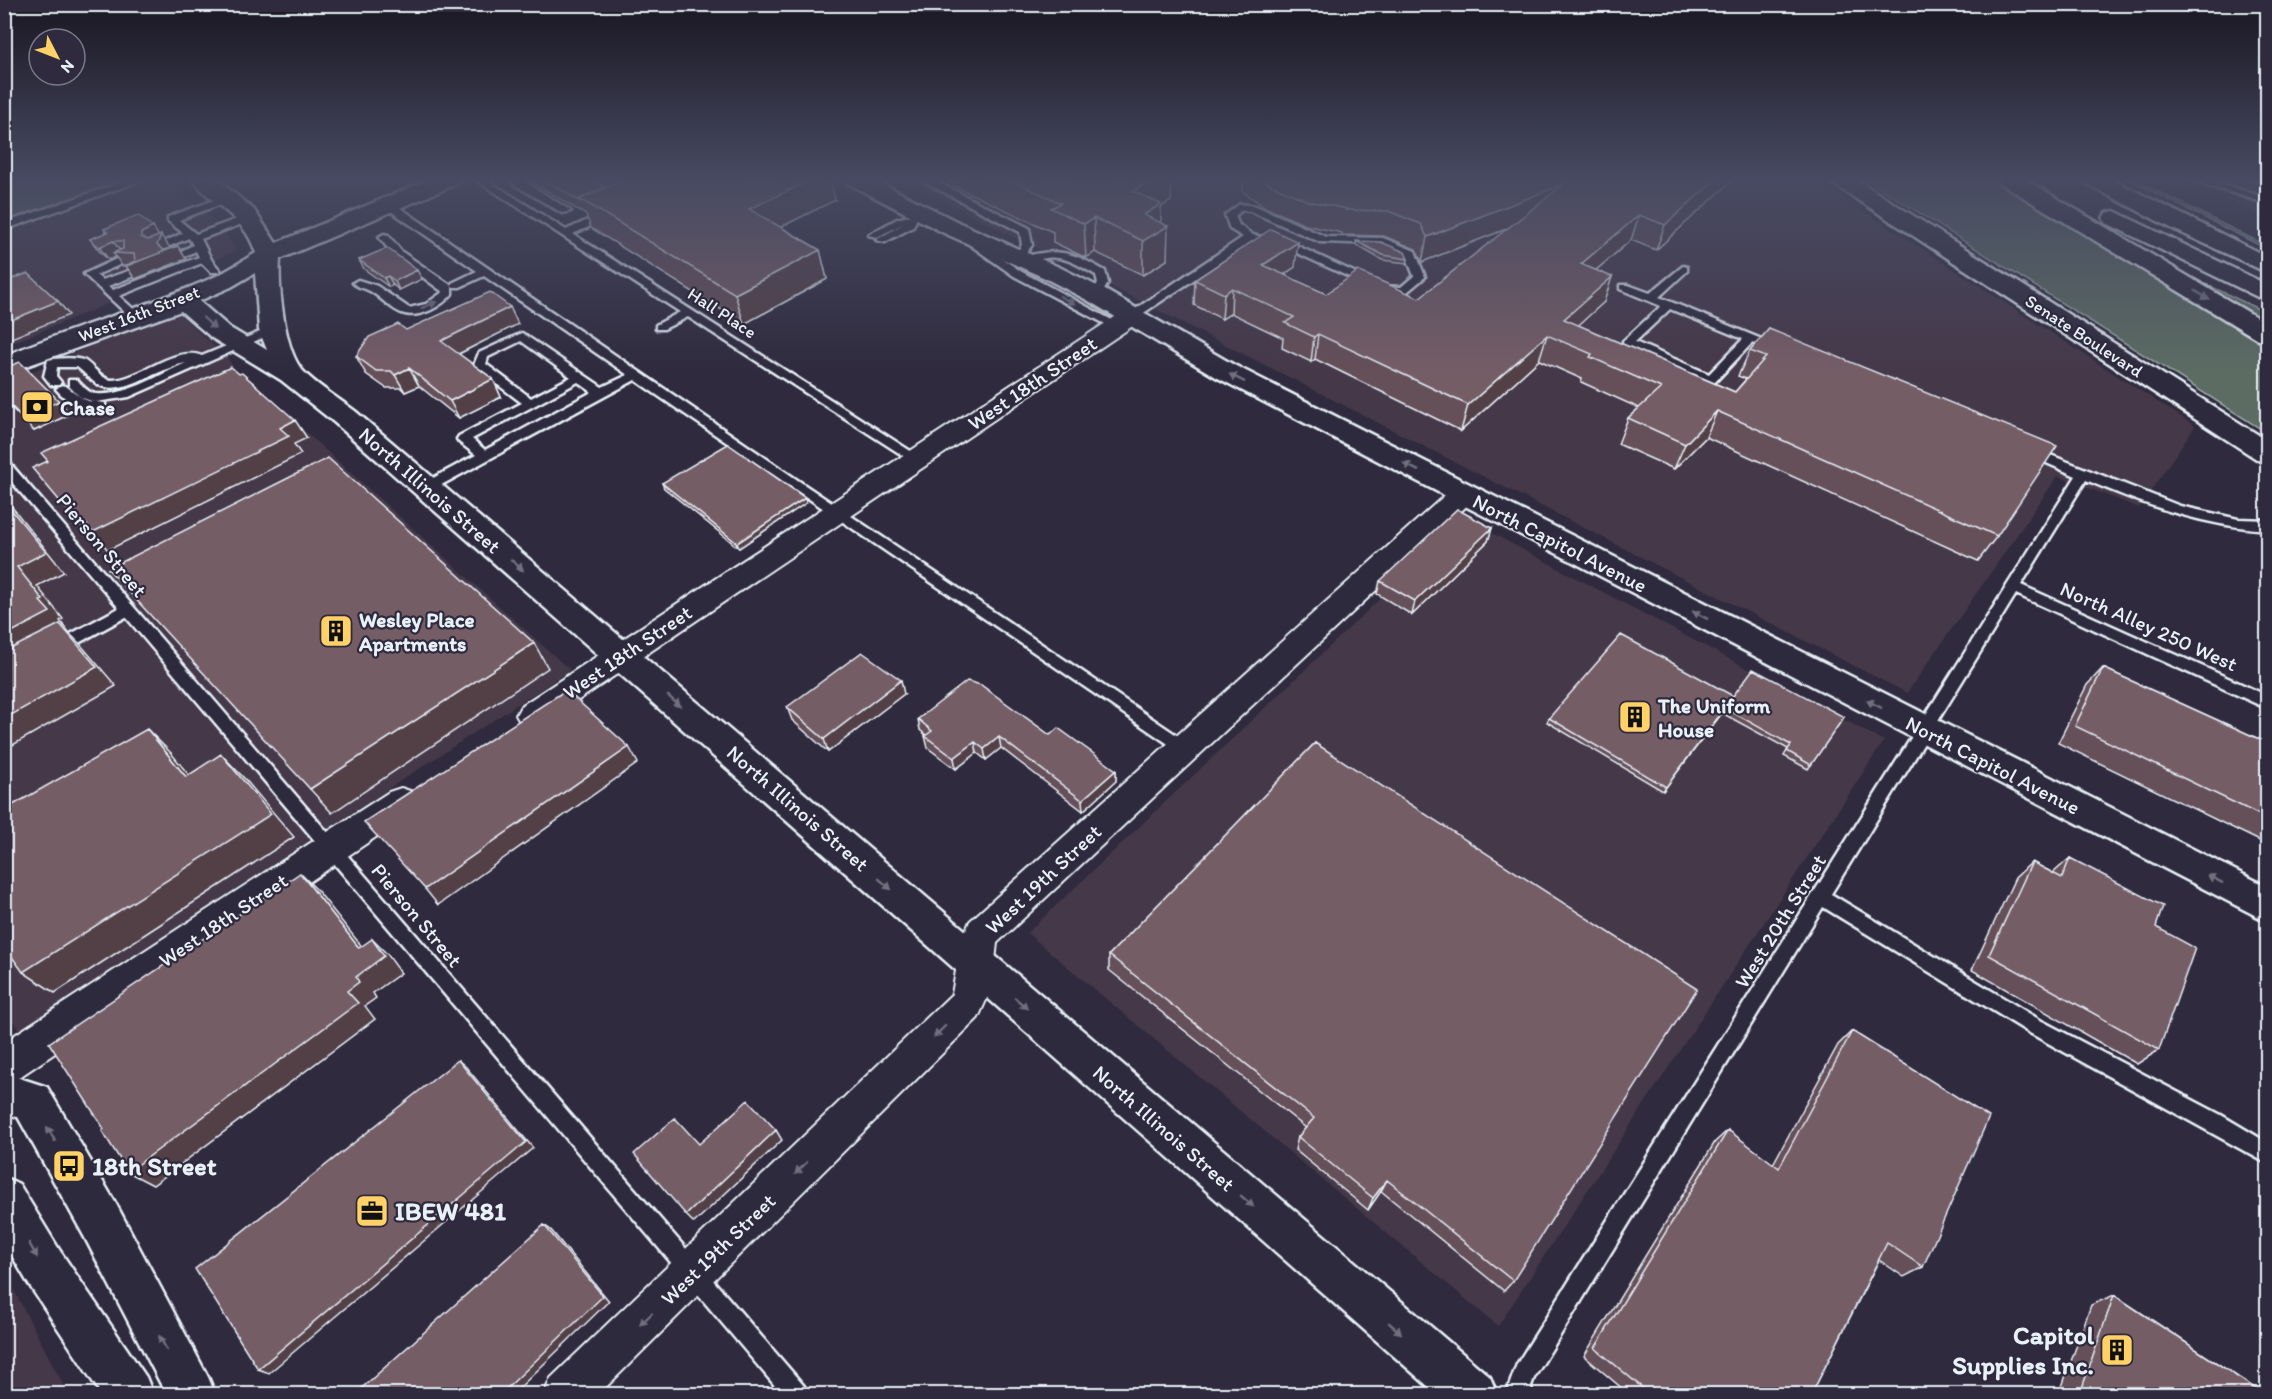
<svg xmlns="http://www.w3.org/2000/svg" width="2272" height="1399" viewBox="0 0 2272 1399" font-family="Itim,sans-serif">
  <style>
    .built { fill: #443949 }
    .green { fill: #5b6c64; stroke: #a2aeae; stroke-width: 1.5 }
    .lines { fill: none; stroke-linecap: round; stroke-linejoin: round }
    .service-casing { stroke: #e8f1f8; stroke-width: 5 }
    .minor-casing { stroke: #e8f1f8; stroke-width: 4 }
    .tertiary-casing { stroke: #e8f1f8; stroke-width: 5 }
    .secondary-casing { stroke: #e8f1f8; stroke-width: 5 }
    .primary-casing { stroke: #e8f1f8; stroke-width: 5 }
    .motorway-casing { stroke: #e8f1f8; stroke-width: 5 }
    .service { fill: #2f2a3d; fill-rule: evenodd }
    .minor { fill: #2f2a3d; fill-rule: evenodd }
    .tertiary { fill: #2f2a3d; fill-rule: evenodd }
    .secondary { fill: #2f2a3d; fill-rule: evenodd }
    .primary { fill: #2f2a3d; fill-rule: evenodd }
    .motorway { fill: #2f2a3d; fill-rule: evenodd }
    .wall { fill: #655058; stroke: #e8f1f8; stroke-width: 1.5 }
    .shaded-wall { fill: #524147; stroke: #e8f1f8; stroke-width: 1.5 }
    .building { fill: #755d66; stroke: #e8f1f8; stroke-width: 1.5 }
    .oneway { fill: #70707e }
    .labels { text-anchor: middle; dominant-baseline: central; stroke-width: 4.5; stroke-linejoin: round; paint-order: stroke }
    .far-street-label { font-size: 18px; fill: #e8f1f8; stroke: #2f2a3d }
    .street-label { font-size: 21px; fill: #e8f1f8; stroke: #2f2a3d }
    .poi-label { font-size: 21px; font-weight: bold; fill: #e8f1f8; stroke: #2f2a3d; text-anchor: start }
    .near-poi-label { font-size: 26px; font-weight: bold; fill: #e8f1f8; stroke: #2f2a3d; text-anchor: start }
  </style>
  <rect width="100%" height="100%" fill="#2f2a3d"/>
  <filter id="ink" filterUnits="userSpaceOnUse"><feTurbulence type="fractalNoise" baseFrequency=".0167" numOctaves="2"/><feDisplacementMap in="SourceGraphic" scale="12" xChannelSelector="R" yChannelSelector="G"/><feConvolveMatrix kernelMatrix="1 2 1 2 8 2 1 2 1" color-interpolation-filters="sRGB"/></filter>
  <g filter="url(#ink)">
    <!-- built -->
    <path class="built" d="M5 178H164L215 221 225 232 236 251 5 346Z
      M899 178H1813L2195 426 2139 508 2058 476 1907 693Z
      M2176 178H2267V219L2187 181Z
      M175 310 229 360 232 366 570 670 19 1031 5 1008V383Z
      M1471 522 1884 741 1498 1326 1027 933 1459 524Z
      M5 1273 65 1388 68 1394H5Z"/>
    <!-- green -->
    <path class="green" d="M4 178H128L5 221Z
      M1864 178H1995L2267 344V433Z
      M2125 178H2131L2267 246V249Z
      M2170 267 2267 313V325Z"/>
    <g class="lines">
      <defs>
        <path id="service" d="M134 178H148L4 230V223Z
          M473 178H484L566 230 603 213H611V217L573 234 923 459 921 462H913L688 317 664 329H656V325L680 312Z
          M509 178H519L571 211 562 213 512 183Z
          M917 178H929L1029 228 1032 245 1023 257C1059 247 1074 253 1105 271L1108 283 1100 297 1096 298 1090 295 1098 283 1096 275C1080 266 1065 255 1046 258 1038 259 1030 263 1022 262V259L1015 258 1014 256 1022 245 1020 232Z
          M2185 178H2200L2268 198V204Z
          M228 195 233 198 232 200 179 220 196 234 245 216H253V220L201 239 212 261 220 270 219 272H211L202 263 119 296 139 314V318H131L84 274 123 256H131V260L96 275 102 280 134 269H142V273L108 286 113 290 199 257 196 251 173 261 168 258 193 245 189 238 160 250 156 251 151 248 183 233 168 221V217Z
          M385 203H393L799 481 1190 744 1193 748 1190 752 1185 754 1180 752 635 380 432 490H422L421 487 422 484 476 455 459 442 457 439 459 436 522 403 476 368 474 365 479 353 522 333 602 387 628 375 484 276 460 287H452V294C442 306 421 318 405 314 392 311 381 297 370 291 364 288 357 287 353 283L358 280 377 286 409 308 426 304 443 292 394 256 379 237 384 234 388 235 402 252 452 286V283L477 271 385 207ZM521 341 571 377 531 398 486 364 488 357ZM578 382 592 392 485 450 472 439Z
          M1240 204 1256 206 1326 237 1383 238 1415 251 1425 277 1407 292H1382L1284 247 1252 241 1136 318H1128V314L1243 237 1230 229 1225 215ZM1242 210 1250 211 1320 242 1381 244 1406 255 1414 276 1401 287 1384 286 1291 243 1253 235 1239 225 1235 216Z
          M912 215 917 218 913 227 885 242 876 240 905 223 877 237 868 235 897 219Z
          M970 237 1022 272 1123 326 1117 329 1113 328 1014 276 966 242V238Z
          M1683 266 1687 267V271L1659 297 1781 347V351H1773L1752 343 1715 382 1711 383 1623 345V341L1661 306 1620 289V285H1628L1650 293ZM1670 309 1743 339 1709 374 1635 342Z
          M272 327 278 330 276 332 129 397 96 402 105 403V409C85 413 69 404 56 389L62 385C76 390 78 400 94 402L80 397 69 386V380H77C83 386 88 393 96 394 126 397 160 374 186 363 163 366 122 397 99 385 91 381 84 372 77 367H57L56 376 61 382 59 385H51L44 376 48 360C57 358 77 357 85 361 93 366 102 380 112 380 140 380 174 345 202 356Z
          M2030 447 2180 506 2238 519 2268 520V530C2203 526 2145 505 2086 480L2021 585 2268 696V709L2016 594 1831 894 2040 1020 2221 1115 2268 1143V1164L2028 1032 1823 907 1534 1378 1531 1386 1532 1394H1510L1509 1386 1517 1364 2076 476 2026 454 2024 451 2026 448Z
          M4 460 8 461 804 1386 807 1394H782L126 617 62 652H52L50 648 52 644 119 608 4 473Z"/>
        <path id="minor" d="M1132 309 1140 311 1144 316 1140 321 543 724 532 727 521 724 516 715 521 706 1124 311Z
          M1463 485 1473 488 1477 494 1473 500 997 943 992 987 978 1018 599 1394H544L551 1378 952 994 961 942 970 921 1453 488Z
          M401 788 413 792 418 802 413 812 18 1078 4 1084V1042L389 792Z"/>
        <path id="tertiary" d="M1829 178H1854L2268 441V463L2258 460 1832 183Z"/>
        <path id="secondary" d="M192 178H216L254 210 276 243 433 178H462L459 183 280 259C278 286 284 351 303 371 317 386 338 398 355 411L1490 1377 1497 1394H1437L335 423 281 380 212 338 181 311 4 374V356C73 327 144 308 212 278 228 271 242 261 256 253 243 213 213 208 192 178ZM255 273 259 330 267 350 230 328 199 301 231 287Z
          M844 178H871L960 223 1061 268 1105 290 1234 365 2268 887V922L1216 377 1087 300 1045 278 944 233 847 183Z"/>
        <path id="primary" d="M4 1073 47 1087 116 1204 208 1377 215 1394H166L84 1236 18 1117 4 1113Z
          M4 1177 19 1184 60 1251 146 1377 153 1394H101L28 1283 4 1242Z"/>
        <path id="motorway" d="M1997 178H2023L2268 324V342L2259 340 2000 183Z
          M2082 178H2109L2268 257V273L2171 228 2085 183Z
          M2114 211 2268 285V302L2106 223 2103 218 2106 213Z"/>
      </defs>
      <!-- service casing -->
      <use href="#service" class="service-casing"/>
      <!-- minor casing -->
      <use href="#minor" class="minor-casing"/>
      <!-- tertiary casing -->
      <use href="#tertiary" class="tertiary-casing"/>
      <!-- secondary casing -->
      <use href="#secondary" class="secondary-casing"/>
      <!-- primary casing -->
      <use href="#primary" class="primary-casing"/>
      <!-- motorway casing -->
      <use href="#motorway" class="motorway-casing"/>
      <!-- service -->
      <use href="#service" class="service"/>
      <!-- minor -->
      <use href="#minor" class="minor"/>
      <!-- tertiary -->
      <use href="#tertiary" class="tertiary"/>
      <!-- secondary -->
      <use href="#secondary" class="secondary"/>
      <!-- primary -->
      <use href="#primary" class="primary"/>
      <!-- motorway -->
      <use href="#motorway" class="motorway"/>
    </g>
    <!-- wall -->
    <path class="wall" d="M526 178H589L605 187 835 200 781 227 820 250 827 279 744 324 591 228 586 215Z
      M944 178H1171V201L1161 207V223L1167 260 1143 275 1095 252 1086 258 1053 242V232L954 186V183Z
      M1233 178H1735L1656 250 1631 240 1596 270 1604 302 1578 325 1735 392 1746 379 1738 376 1750 351 1769 329 1997 536 1978 561 1706 437 1674 469 1618 444 1628 418 1639 408 1581 382 1582 379 1539 360 1461 431 1315 359 1311 362 1282 348 1283 338 1231 313 1222 319 1194 305 1195 280 1295 267 1284 275 1326 294 1419 298 1509 228 1422 262 1416 249 1384 236 1342 235V233L1305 225 1267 208 1242 191 1243 182Z
      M2246 178H2268V184Z
      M104 229 159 236 169 248 186 259 135 279 126 266H122L116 257 109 260 100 252 90 239 106 233Z
      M1356 241 1408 259 1407 263 1382 260 1356 245Z
      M359 260 422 279 399 290 393 285 389 287 364 269Z
      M518 324 459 354 493 379 501 397 459 418 419 386 405 392 401 388H386L366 374 356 356 406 330Z
      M4 368 70 414 34 431 4 400Z
      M662 483 806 503 739 548 664 488Z
      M1492 528 1488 541 1412 615 1377 594 1380 581Z
      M2103 668 2268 743V845L2058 743 2087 685Z
      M904 694 828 752 792 720 787 707Z
      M1733 696 1844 717 1808 769 1784 756 1788 749 1722 713 1663 791 1547 722 1549 718Z
      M918 719 1050 735 1116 770V781L1083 811 1001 748 986 760 977 753 956 769 928 748 925 736H927L920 730Z
      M1315 743 1513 1281 1504 1291 1381 1191 1368 1210 1295 1150 1298 1137 1306 1128 1109 970V955Z
      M2070 858 2156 927 2159 1050 2137 1064 1972 970 2015 878 2032 862 2053 873Z
      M1852 1031 1923 1267 1904 1277 1879 1260 1811 1395H1630L1584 1356 1715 1142 1728 1130 1773 1164 1838 1045Z
      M2114 1295 2265 1395H2059L2091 1305Z"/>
    <!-- shaded-wall -->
    <path class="shaded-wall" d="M815 178H830L835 200 757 239 749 209Z
      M1155 178H1171V201L1161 207V230L1168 226 1167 260 1143 275V241L1133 191Z
      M1717 178H1735L1656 250 1665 225Z
      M1564 184 1557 209 1422 262 1427 237Z
      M1639 215 1631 240 1574 289 1581 264Z
      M1094 218 1095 252 1086 258 1084 224Z
      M153 227 160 238 161 235 170 248 178 246 186 259 135 279 126 266 161 252 150 246 141 237V233Z
      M113 241 122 253H113L116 257 109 260 99 247Z
      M1298 242 1295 267 1261 290 1263 265Z
      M820 250 827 279 744 324 735 294Z
      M417 270 422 279 399 290 395 281Z
      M388 276 393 285 389 287 384 278Z
      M1612 277 1604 302 1561 341 1564 319Z
      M1232 288 1231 313 1222 319 1224 294Z
      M58 301 69 315 4 341V323Z
      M510 307 518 324 450 358 441 341Z
      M1318 334 1315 359 1311 362 1314 337Z
      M1547 335 1539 360 1461 431 1468 405Z
      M409 368 419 386 405 392 395 375Z
      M493 379 501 397 459 418 450 401Z
      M59 401 70 414 34 431 22 417Z
      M1717 411 1706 437 1674 469 1685 444Z
      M295 420 307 438 294 444 301 454 108 550 101 542H96L80 525Z
      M4 497 64 572 37 586 63 619 60 621 69 632H68L80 644 116 686 4 750V636L40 601 17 567Z
      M805 498 806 503 739 548 737 543Z
      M1492 528 1488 541 1412 615 1415 601Z
      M534 643 548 668 332 813 310 789Z
      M901 680 904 694 828 752 824 739Z
      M1725 708 1722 713 1663 791 1666 787Z
      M147 729 171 753 210 801 186 777Z
      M999 737 1001 748 986 760 984 749Z
      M975 742 977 753 956 769 954 758Z
      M629 747 638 763 438 905 425 889Z
      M221 754 244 778 294 837 55 993 23 972Z
      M1116 770V781L1083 811 1082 800Z
      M300 873 317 890 375 963 372 939 388 955 401 973 373 993 376 998 365 1006 375 1019 153 1185 128 1172 347 991 356 977 359 948Z
      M458 1060 466 1067 533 1148 269 1373 258 1369Z
      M776 1130 782 1140 694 1223 686 1215Z
      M1387 1180 1381 1191 1368 1210 1373 1198Z
      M544 1225 551 1230 609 1301 512 1395H500Z"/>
    <!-- building -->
    <path class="building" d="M542 178H589L605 187 580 199 581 202Z
      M627 178H815L749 209 820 250 735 294 580 199Z
      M1006 178H1155L1133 191 1161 204 1144 215 1168 226 1143 241 1094 218 1084 224 1051 208 1061 203Z
      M1260 178H1717L1665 225 1639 215 1581 264 1612 277 1564 319 1735 392 1766 357 1750 351 1769 329 2057 446 1997 536 1717 411 1685 444 1628 418 1661 388 1590 357 1592 354 1547 335 1468 405 1318 334 1314 337 1285 323 1294 317 1232 288 1224 294 1195 280 1271 229 1298 242 1263 265 1326 294 1358 271 1419 298 1564 184 1427 237 1421 224 1388 211 1346 210 1347 209 1308 201 1269 184Z
      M138 215 153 227 141 233V237L148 240 161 235 157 245 163 250 178 246 126 266 135 261 134 254 113 253 123 249V241H113L99 247 90 239 108 232 104 229Z
      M1356 241 1381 242 1405 252 1408 259 1383 255Z
      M387 248 417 270 395 281 388 276 384 278 359 260Z
      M28 273 58 301 4 323V282Z
      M490 292 510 307 441 341 493 379 450 401 409 368 395 375 391 371H376L356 356 369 337 398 324 406 330Z
      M20 362 59 401 22 417 4 399V368Z
      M231 367 239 374 242 373 295 420 280 428 289 436 93 532 86 524 80 525 32 468 48 461 41 453Z
      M728 444 805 498 737 543 662 483Z
      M328 458 534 643 310 789 108 569Z
      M4 501 46 552 17 567 43 600 40 601 50 612 4 636Z
      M1457 509 1492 528 1415 601 1380 581Z
      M60 624 97 667 4 719V652Z
      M1621 635 1733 696 1753 669 1844 717 1811 765 1787 751 1791 745 1725 708 1666 787 1549 718Z
      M862 652 901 680 824 739 787 707Z
      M2103 668 2268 743V819L2075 726Z
      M967 681 981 685 1050 735 1058 728 1116 770 1082 800 999 737 984 749 975 742 954 758 925 736 932 731 918 719Z
      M566 690 629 747 425 889 364 822Z
      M147 729 186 777 221 754 271 814 23 972 4 946V810Z
      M1315 743 1697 989 1513 1281 1387 1180 1373 1198 1298 1137 1314 1118 1109 955Z
      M2070 858 2163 906 2156 927 2195 948 2159 1050 1989 955 2032 862 2062 878Z
      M300 873 359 948 372 939 384 956 356 977 359 982 347 991 358 1003 128 1172 102 1131 104 1129 49 1043Z
      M1852 1031 1989 1117 1923 1267 1887 1243 1811 1395H1651L1595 1348 1728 1130 1779 1168Z
      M458 1060 526 1142 258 1369 195 1269Z
      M748 1100 776 1130 686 1215 634 1154 675 1118 699 1144Z
      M544 1225 603 1296 500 1395H354Z
      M2114 1295 2265 1395H2086L2081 1391Z"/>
    <!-- one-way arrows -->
    <defs><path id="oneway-solid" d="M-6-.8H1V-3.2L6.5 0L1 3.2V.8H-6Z" transform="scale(1.5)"/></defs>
    <g class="oneway">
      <use href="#oneway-solid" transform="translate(2202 295) rotate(31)"/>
      <use href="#oneway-solid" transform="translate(1067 300) rotate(28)"/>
      <use href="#oneway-solid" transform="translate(429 305) rotate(-23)"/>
      <use href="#oneway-solid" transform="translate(209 323) rotate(42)"/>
      <use href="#oneway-solid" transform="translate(1237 378) rotate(-153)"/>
      <use href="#oneway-solid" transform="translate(1411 467) rotate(-153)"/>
      <use href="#oneway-solid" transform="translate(517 565) rotate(41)"/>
      <use href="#oneway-solid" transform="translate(1700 615) rotate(-153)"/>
      <use href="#oneway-solid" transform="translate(674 701) rotate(41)"/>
      <use href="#oneway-solid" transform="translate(1874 704) rotate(-153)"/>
      <use href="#oneway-solid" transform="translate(2215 879) rotate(-153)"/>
      <use href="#oneway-solid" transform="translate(885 884) rotate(41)"/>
      <use href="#oneway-solid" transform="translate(1021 1003) rotate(41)"/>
      <use href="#oneway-solid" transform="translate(940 1031) rotate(136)"/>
      <use href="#oneway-solid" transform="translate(51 1134) rotate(-120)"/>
      <use href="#oneway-solid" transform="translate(801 1168) rotate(135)"/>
      <use href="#oneway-solid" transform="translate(1247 1201) rotate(41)"/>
      <use href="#oneway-solid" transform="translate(33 1250) rotate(60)"/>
      <use href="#oneway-solid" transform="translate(646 1319) rotate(136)"/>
      <use href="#oneway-solid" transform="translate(1395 1328) rotate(41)"/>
      <use href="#oneway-solid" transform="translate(163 1343) rotate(-118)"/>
    </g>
  </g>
  <!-- sky -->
  <linearGradient id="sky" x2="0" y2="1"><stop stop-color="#1a1722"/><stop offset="0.48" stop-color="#474a62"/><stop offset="1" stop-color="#474a62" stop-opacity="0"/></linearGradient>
  <rect width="2272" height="374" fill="url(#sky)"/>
  <!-- icons -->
  <defs>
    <symbol id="bank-square" viewBox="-11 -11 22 22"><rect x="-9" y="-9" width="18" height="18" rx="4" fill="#ffd166" stroke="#2f2a3d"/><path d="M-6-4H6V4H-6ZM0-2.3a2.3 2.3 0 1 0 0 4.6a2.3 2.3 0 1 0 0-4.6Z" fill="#111"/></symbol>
    <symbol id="building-square" viewBox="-11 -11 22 22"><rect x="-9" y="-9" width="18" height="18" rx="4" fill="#ffd166" stroke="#2f2a3d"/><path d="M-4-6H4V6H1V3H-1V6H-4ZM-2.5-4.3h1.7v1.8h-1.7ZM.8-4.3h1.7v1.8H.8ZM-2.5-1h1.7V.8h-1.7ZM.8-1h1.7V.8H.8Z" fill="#111"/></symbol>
    <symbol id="bus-square" viewBox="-11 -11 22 22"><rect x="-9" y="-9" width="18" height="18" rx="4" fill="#ffd166" stroke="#2f2a3d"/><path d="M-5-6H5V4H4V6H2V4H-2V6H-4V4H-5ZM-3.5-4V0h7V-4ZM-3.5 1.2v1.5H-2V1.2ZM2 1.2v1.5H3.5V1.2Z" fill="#111"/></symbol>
    <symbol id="office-square" viewBox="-11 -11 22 22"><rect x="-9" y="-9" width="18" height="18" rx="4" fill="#ffd166" stroke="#2f2a3d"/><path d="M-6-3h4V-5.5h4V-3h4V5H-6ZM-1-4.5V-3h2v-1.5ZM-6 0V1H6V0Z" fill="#111"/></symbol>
  </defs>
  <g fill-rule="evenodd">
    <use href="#bank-square" x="18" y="388" width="38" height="38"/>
    <use href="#building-square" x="317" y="612" width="38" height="38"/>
    <use href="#building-square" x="1616" y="698" width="38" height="38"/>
    <use href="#bus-square" x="50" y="1147" width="38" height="38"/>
    <use href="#office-square" x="353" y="1192" width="38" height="38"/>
    <use href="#building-square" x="2098" y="1331" width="38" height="38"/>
  </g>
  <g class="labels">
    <!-- far-street labels -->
    <g class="far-street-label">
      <text transform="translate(722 313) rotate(33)">Hall Place</text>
      <text transform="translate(139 314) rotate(-21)">West 16th Street</text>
      <text transform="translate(2084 336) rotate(33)">Senate Boulevard</text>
    </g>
    <!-- street labels -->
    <g class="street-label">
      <text transform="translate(1032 383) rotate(-34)">West 18th Street</text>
      <text transform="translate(430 490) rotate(41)">North Illinois Street</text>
      <text transform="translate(1560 543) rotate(27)">North Capitol Avenue</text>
      <text transform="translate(102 545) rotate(50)">Pierson Street</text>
      <text transform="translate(2149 626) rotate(24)">North Alley 250 West</text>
      <text transform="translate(627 652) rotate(-34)">West 18th Street</text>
      <text transform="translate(1993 765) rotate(27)">North Capitol Avenue</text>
      <text transform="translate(798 808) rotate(41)">North Illinois Street</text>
      <text transform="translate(1043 879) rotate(-43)">West 19th Street</text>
      <text transform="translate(417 915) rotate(50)">Pierson Street</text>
      <text transform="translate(223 920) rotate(-34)">West 18th Street</text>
      <text transform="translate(1780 921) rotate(-58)">West 20th Street</text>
      <text transform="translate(1164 1128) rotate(41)">North Illinois Street</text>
      <text transform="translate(718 1249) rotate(-44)">West 19th Street</text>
    </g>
    <!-- poi labels -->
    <g class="poi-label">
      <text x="60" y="407">Chase</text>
      <text x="359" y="619">Wesley Place<tspan x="359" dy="24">Apartments</tspan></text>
      <text x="1658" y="705">The Uniform<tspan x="1658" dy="24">House</tspan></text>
    </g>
    <!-- near-poi labels -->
    <g class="near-poi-label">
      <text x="92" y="1166">18th Street</text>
      <text x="395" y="1211">IBEW 481</text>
      <text x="2094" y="1335" text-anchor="end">Capitol<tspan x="2094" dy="30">Supplies Inc.</tspan></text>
    </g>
  </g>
  <!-- margin -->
  <rect width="2272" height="1399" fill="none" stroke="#2f2a3d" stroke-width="24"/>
  <rect x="12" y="12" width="2248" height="1375" fill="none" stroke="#e8f1f8" stroke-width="2" filter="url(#ink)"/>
  <!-- north arrow -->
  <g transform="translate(57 57) rotate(132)"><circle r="28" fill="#2f2a3d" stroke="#797a88" stroke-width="1.5"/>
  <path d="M0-4.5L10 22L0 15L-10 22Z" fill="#ffd166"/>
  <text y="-9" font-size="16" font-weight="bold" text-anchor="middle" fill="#e8f1f8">N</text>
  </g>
</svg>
